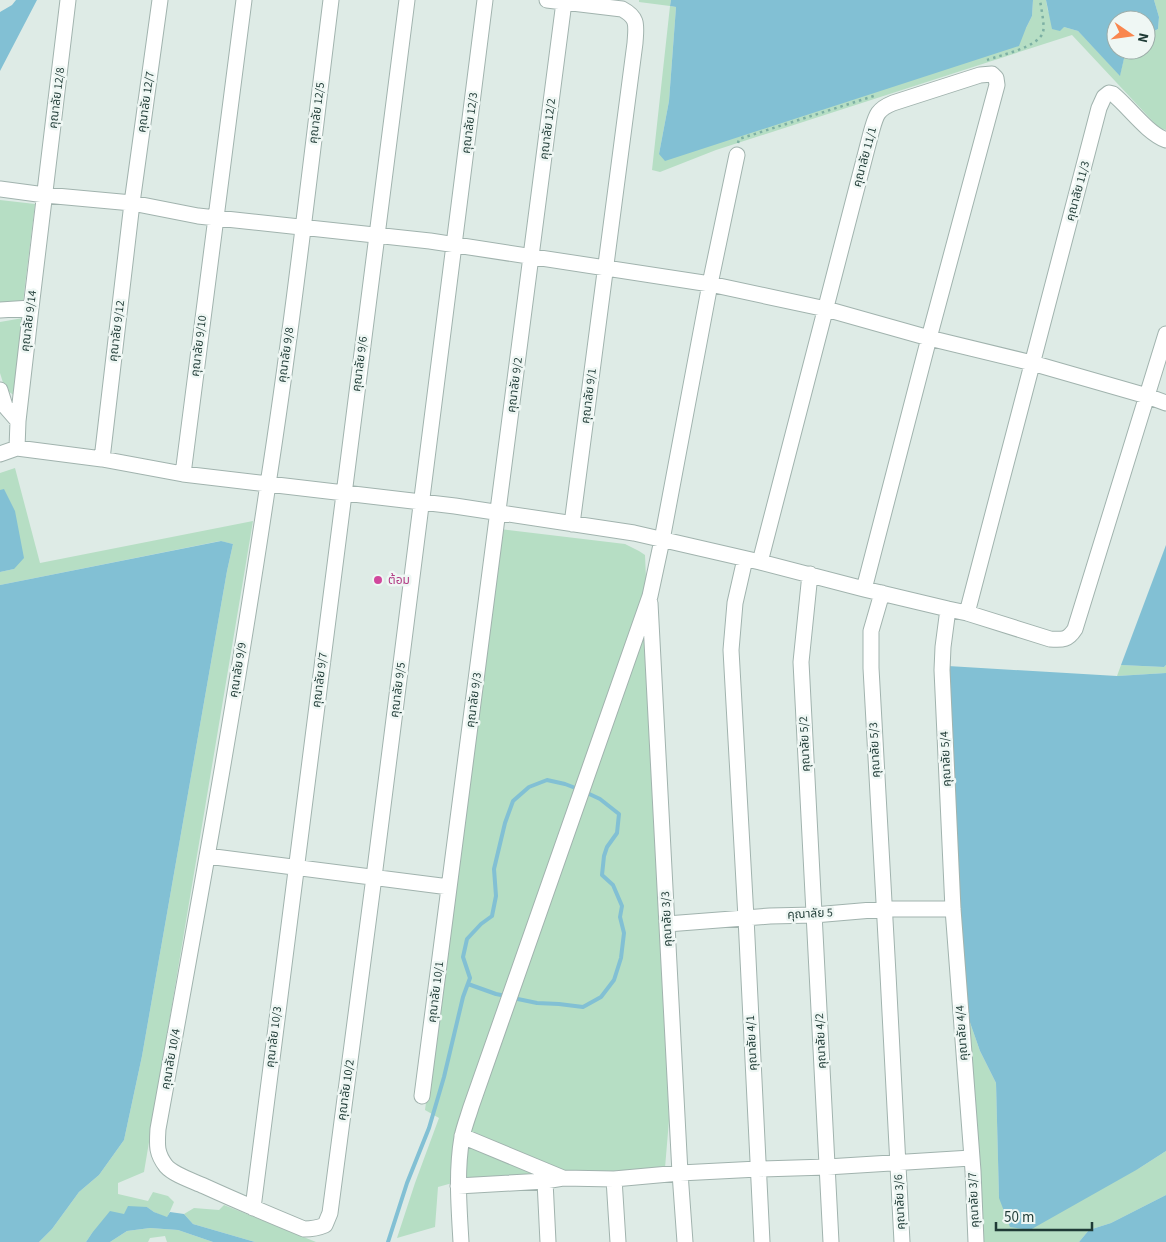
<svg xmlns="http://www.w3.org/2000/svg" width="1166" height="1242" viewBox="0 0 1166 1242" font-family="'Source Sans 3','Noto Sans Thai',sans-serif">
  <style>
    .green { fill: #b6dec4 }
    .water { fill: #82c0d4 }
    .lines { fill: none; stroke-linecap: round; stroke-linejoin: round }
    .stream { stroke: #82c0d4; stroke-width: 4 }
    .minor-casing { stroke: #a1b3ae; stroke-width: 17 }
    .path { stroke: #7db0a4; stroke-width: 2.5; stroke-dasharray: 2.5 4; stroke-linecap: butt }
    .minor { stroke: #fff; stroke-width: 15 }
    .hotel-dot { fill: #d1479c; stroke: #eff7f4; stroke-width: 2 }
    .labels { text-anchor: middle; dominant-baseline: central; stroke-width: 5; stroke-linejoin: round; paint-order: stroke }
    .street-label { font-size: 12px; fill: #1f3b36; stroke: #eff7f4 }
    .hotel-label { font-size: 12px; fill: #b23c85; stroke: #eff7f4; text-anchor: start }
  </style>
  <rect width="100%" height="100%" fill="#deebe6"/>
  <!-- green -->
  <path class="green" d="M639 0H671L670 6 676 7 669 101 659 154 1026 28 1032 16 1033 0H1046L1048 11 1064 27 1078 31 1120 75 1126 50H1146V35L1158 29 1159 17 1154 0H1166V130L1159 128 1072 35 716 150 660 172 652 170 670 6 639 2Z
    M0 200 35 204 23 302 0 305Z
    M23 318 15 396 5 389 0 373V322Z
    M15 468 40 563 253 521 144 1172 118 1183V1194L148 1201 153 1192 168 1196 174 1202 167 1218 154 1212 147 1207 124 1214 92 1233 86 1242H39L52 1229 79 1192 99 1175 124 1140 142 1056 227 571 233 544 220 541 0 585V572L14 569 4 490H0V473Z
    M500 529 625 544 639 551 645 555 669 1120 665 1168 463 1180 438 1187 435 1227 397 1238 415 1183 439 1118 425 1110 495 587Z
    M1121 665 1164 667 1166 665V673L1117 676Z
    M966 1011 980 1051 996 1083 999 1198 1138 1169 1166 1151V1195L1111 1223 1089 1230 1079 1242H979Z
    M224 1205 316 1242H255L193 1224 184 1214 194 1208 219 1210Z
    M150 1228 178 1230 213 1242H167L165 1236 150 1238 148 1242H110L127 1231Z"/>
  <!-- water -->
  <path class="water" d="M16 0H37L0 71V12L12 5Z
    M671 0H1033L1032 16 1026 28 1019 46 665 161 659 154 669 101 676 7 670 6Z
    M1046 0H1154L1159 17 1158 29 1146 35V20H1116V50H1126L1120 76 1078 31 1064 27 1060 31 1052 29Z
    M4 489 15 511 24 558 14 569 0 572V490Z
    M221 541 233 544 227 571 142 1056 124 1140 99 1175 79 1192 52 1229 39 1242H0V585Z
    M1166 545V665L1164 667 1121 665Z
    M948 666 1117 676 1166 673V1151L1138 1169 1030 1230 1010 1227 999 1198 996 1083 980 1051 966 1011Z
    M1166 1195V1242H1079L1089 1230 1111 1223Z
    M128 1206 147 1207 154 1212 167 1217 170 1212 184 1214 193 1224 255 1242H213L178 1230 150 1228 127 1231 110 1242H86L92 1233 110 1211 124 1214Z"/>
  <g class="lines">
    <!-- stream -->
    <path class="stream" d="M468 984 496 994 506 996
      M513 998 537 1003 559 1004 583 1007 601 997 614 980 621 958 624 933 620 917 622 906 613 885 602 875 604 856 607 847 617 833 619 814 600 799 585 792
      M388 1242 407 1183 429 1128 444 1077 463 997 470 978 463 957 467 939 481 924 492 916 496 896 494 869 505 823 513 801 529 787 547 780 565 784 578 789"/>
    <defs>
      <path id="minor" d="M331 0C311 161 293 323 268 484 236 700 197 915 158 1129 157 1145 156 1153 166 1166 174 1175 193 1181 204 1186 237 1201 270 1215 304 1229 312 1229 318 1228 325 1225L330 1213 374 877 485 0
        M547 0 622 9C639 18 636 26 635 43L572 524
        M0 189 45 195 132 203 198 216 430 241 710 284 826 309 929 338 1032 363 1147 396 1166 403
        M0 310 31 308
        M0 390 5 406 18 421
        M17 448 18 421 31 308 68 0
        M0 454 17 448 102 459 183 474 455 506 634 533 760 562 864 589 948 609 967 613 1050 639C1063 640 1068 640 1075 629L1166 334
        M102 459 132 203 160 0
        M183 474 244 0
        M745 559 735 603 731 650 746 918 762 1242
        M760 562 871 133C876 116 876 110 893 103L980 75 992 74 996 78 997 85 929 338 864 589
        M810 574 801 662 831 1242
        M882 593 871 631V668L888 974 902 1242
        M650 603 680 1173 685 1242
        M948 609 943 647 942 670 953 909 973 1171 976 1242
        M967 613 1099 108 1104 97 1109 93 1113 94C1129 107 1147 133 1166 140
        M207 856 449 887
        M667 924 770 916 814 915 884 909H953
        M422 1096 564 2
        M462 1136 563 1178
        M614 1179 618 1242
        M545 1181 548 1242
        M458 1186 545 1181 563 1178 614 1179 680 1173 758 1169 827 1167 971 1158
        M253 1208 407 0
        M461 1242C459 1207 456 1172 462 1137 464 1127 468 1117 471 1107L650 596 662 540 710 284 737 155"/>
    </defs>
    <!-- minor casing -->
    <use href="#minor" class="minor-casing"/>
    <!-- path -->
    <path class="path" d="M987 60C1001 55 1039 47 1043 32 1045 25 1041 8 1040 0
      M738 143 739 139 877 95"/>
    <!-- minor -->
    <use href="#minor" class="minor"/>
  </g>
  <!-- markers -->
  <circle class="hotel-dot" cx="378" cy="580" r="5"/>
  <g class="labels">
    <!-- street labels -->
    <g class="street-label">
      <text transform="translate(57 98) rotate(-83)">คุณาลัย 12/8</text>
      <text transform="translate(146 102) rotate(-82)">คุณาลัย 12/7</text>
      <text transform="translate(317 113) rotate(-83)">คุณาลัย 12/5</text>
      <text transform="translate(470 123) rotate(-83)">คุณาลัย 12/3</text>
      <text transform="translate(548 129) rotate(-83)">คุณาลัย 12/2</text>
      <text transform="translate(865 157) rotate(-75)">คุณาลัย 11/1</text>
      <text transform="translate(1078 191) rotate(-75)">คุณาลัย 11/3</text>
      <text transform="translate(29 321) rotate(-83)">คุณาลัย 9/14</text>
      <text transform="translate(117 331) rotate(-83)">คุณาลัย 9/12</text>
      <text transform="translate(199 346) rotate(-83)">คุณาลัย 9/10</text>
      <text transform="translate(286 355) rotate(-82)">คุณาลัย 9/8</text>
      <text transform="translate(360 364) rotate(-83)">คุณาลัย 9/6</text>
      <text transform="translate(515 385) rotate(-83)">คุณาลัย 9/2</text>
      <text transform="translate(589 396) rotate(-83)">คุณาลัย 9/1</text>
      <text transform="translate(238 670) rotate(-81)">คุณาลัย 9/9</text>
      <text transform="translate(320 680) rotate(-83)">คุณาลัย 9/7</text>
      <text transform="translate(398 690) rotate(-83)">คุณาลัย 9/5</text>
      <text transform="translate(474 700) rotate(-83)">คุณาลัย 9/3</text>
      <text transform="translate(805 744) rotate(-93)">คุณาลัย 5/2</text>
      <text transform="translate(875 750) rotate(-93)">คุณาลัย 5/3</text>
      <text transform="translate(946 759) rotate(-93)">คุณาลัย 5/4</text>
      <text transform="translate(810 914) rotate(-3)">คุณาลัย 5</text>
      <text transform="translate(667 919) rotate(-93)">คุณาลัย 3/3</text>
      <text transform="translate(436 992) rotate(-83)">คุณาลัย 10/1</text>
      <text transform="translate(962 1033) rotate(-94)">คุณาลัย 4/4</text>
      <text transform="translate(274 1037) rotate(-83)">คุณาลัย 10/3</text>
      <text transform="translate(821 1041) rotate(-93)">คุณาลัย 4/2</text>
      <text transform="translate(752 1043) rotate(-93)">คุณาลัย 4/1</text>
      <text transform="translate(171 1059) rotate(-80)">คุณาลัย 10/4</text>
      <text transform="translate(346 1090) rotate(-82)">คุณาลัย 10/2</text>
      <text transform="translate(974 1200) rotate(-93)">คุณาลัย 3/7</text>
      <text transform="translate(900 1202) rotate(-93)">คุณาลัย 3/6</text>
    </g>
    <!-- hotel labels -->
    <g class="hotel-label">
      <text x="388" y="580">ต้อม</text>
    </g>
  </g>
  <!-- north arrow -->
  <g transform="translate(1131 35) rotate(103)"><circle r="24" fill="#eff7f4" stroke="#9caca8"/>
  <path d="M0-4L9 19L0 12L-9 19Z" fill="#f9864e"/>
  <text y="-8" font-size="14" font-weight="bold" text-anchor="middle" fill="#1f3b36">N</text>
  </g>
  <!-- scale -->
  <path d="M996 1222v8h96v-8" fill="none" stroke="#1f3b36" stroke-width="2.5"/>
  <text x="1004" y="1222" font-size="15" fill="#1f3b36" stroke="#eff7f4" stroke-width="4" paint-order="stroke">50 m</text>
</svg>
